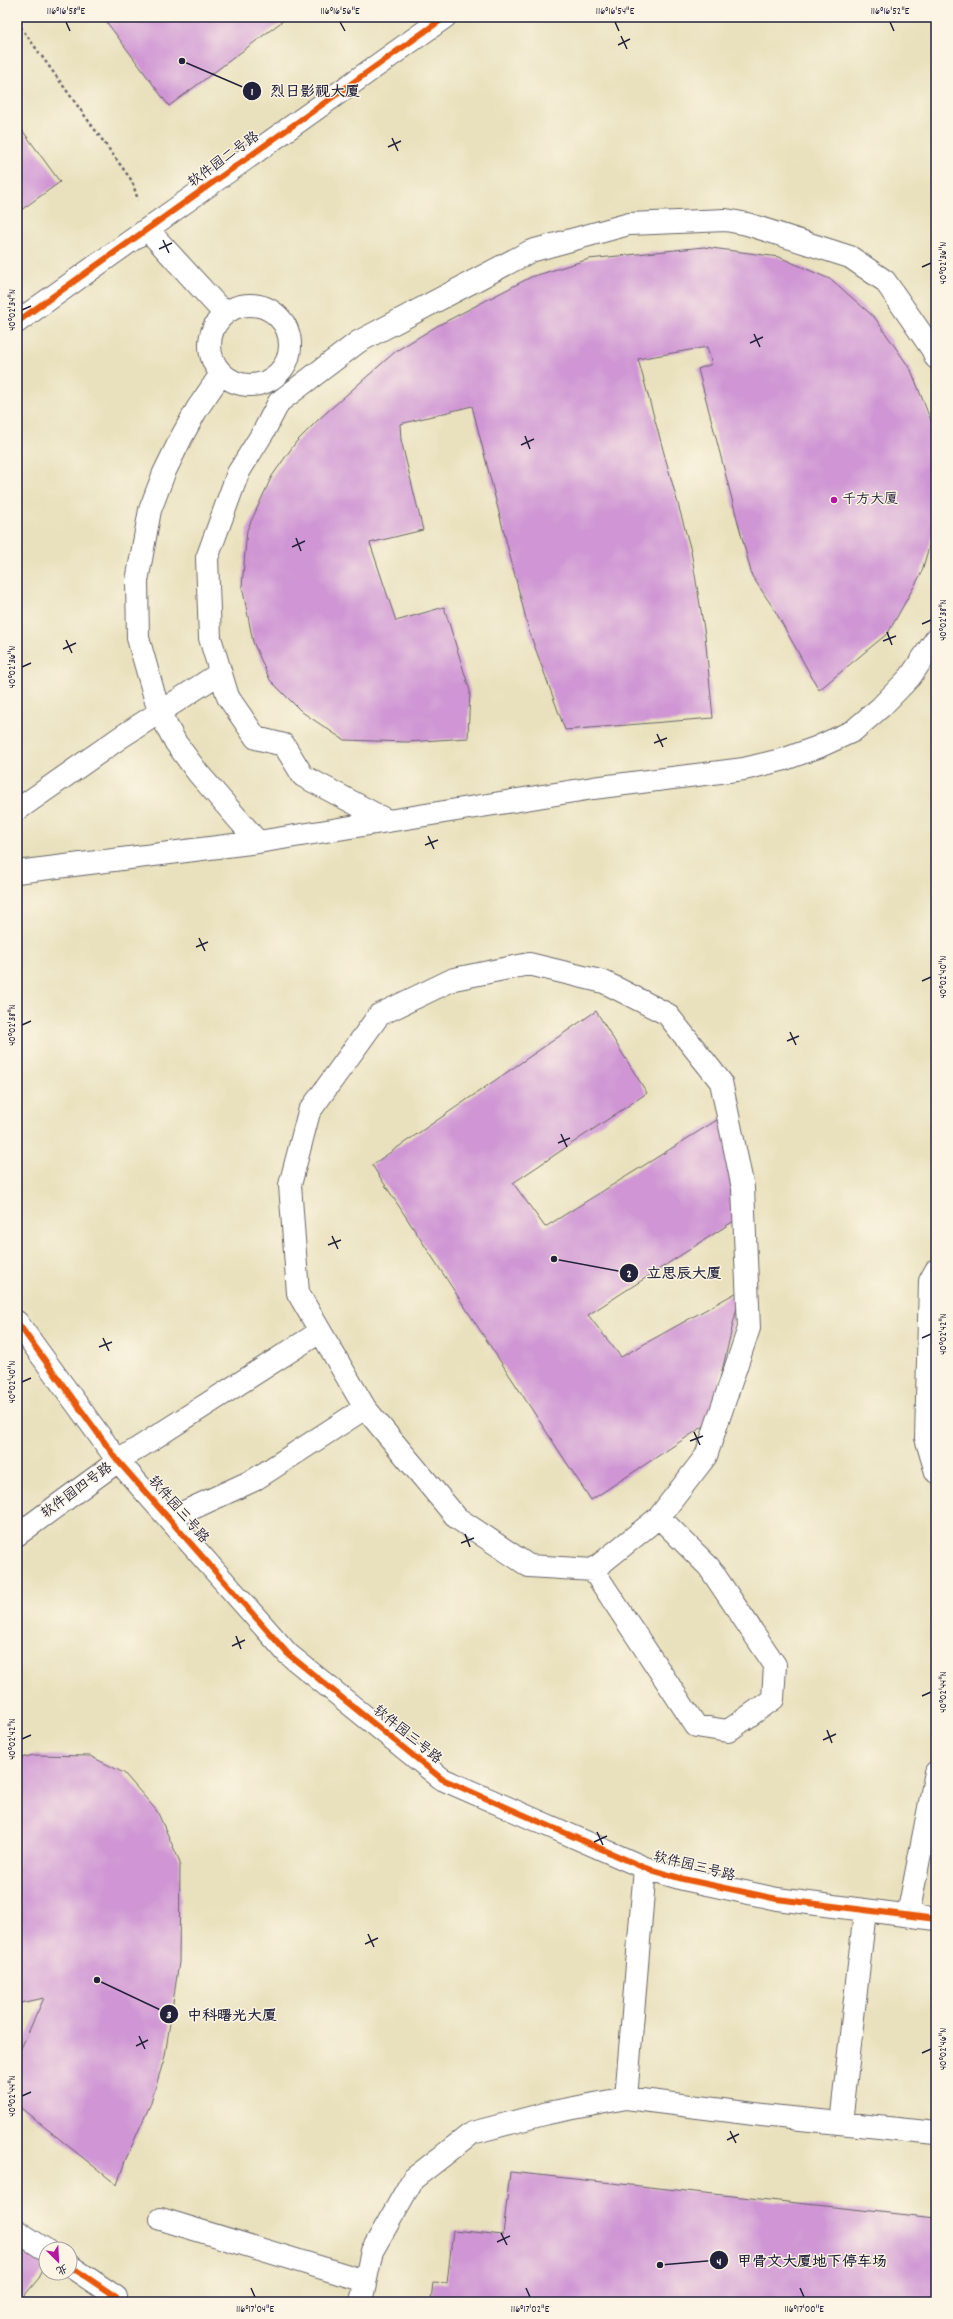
<svg xmlns="http://www.w3.org/2000/svg" width="953" height="2319" viewBox="0 0 953 2319" font-family="Dekko,'LXGW WenKai TC',sans-serif">
  <style>
    .building { fill: #cf95d4 }
    .lines { fill: none; stroke-linecap: round; stroke-linejoin: round }
    .minor-casing { stroke: #686568; stroke-width: 24 }
    .path { stroke: #686568; stroke-width: 2.5; stroke-dasharray: 3 3; stroke-linecap: butt }
    .minor { stroke: #fff; stroke-width: 22 }
    .cycleway-casing { stroke: #fcf5e5; stroke-width: 8 }
    .cycleway { stroke: #e8590c; stroke-width: 6 }
    .ticks { fill: none; stroke: #22223b; stroke-width: 1.5 }
    .poi-dot { fill: #b5179e; stroke: #fcf5e5; stroke-width: 1.5 }
    .labels { text-anchor: middle; dominant-baseline: central; stroke-width: 3; stroke-linejoin: round; paint-order: stroke }
    .street-label { font-size: 14px; fill: #22223b; stroke: #fcf5e5 }
    .poi-label { font-size: 14px; fill: #22223b; stroke: #fcf5e5; text-anchor: start }
    .leader { fill: none; stroke: #22223b; stroke-width: 1.5 }
    .callout-dot { fill: #22223b; stroke: #fcf5e5; stroke-width: 1.5 }
    .mark-label { font-size: 12px; text-anchor: middle; font-weight: bold; fill: #fff }
    .callout-label { font-size: 15px; text-anchor: middle; font-weight: bold; fill: #22223b; stroke: #fcf5e5; stroke-width: 3; stroke-linejoin: round; paint-order: stroke }
    .neatline { fill: none; stroke: #22223b; stroke-width: 1.5 }
    .ticks-label { font-size: 10px; text-anchor: middle; fill: #22223b }
  </style>
  <rect width="100%" height="100%" fill="#fcf5e5"/>
  <filter id="ink" filterUnits="userSpaceOnUse"><feTurbulence type="fractalNoise" baseFrequency=".025" numOctaves="2"/><feDisplacementMap in="SourceGraphic" scale="8" xChannelSelector="R" yChannelSelector="G"/><feConvolveMatrix kernelMatrix="1 2 1 2 8 2 1 2 1" color-interpolation-filters="sRGB"/></filter>
  <filter id="wash" filterUnits="userSpaceOnUse"><feTurbulence type="fractalNoise" baseFrequency=".012" numOctaves="4" result="noise"/><feDisplacementMap in="SourceGraphic" scale="16" xChannelSelector="R" yChannelSelector="G"/><feGaussianBlur stdDeviation="0.9" result="paint"/><feColorMatrix in="noise" values="0 0 0 0 0 0 0 0 0 0 0 0 0 0 0 0 0 1.4 0 .05"/><feComposite in="paint" operator="in"/></filter>
  <g filter="url(#wash)">
    <rect width="100%" height="100%" fill="#e9e1bd"/>
    <g id="blocks">
      <!-- building -->
      <path class="building" d="M103 17H288L169 106Z
        M17 123 60 182 17 213Z
        M704 247 779 257 832 280 875 318 911 370 935 431 936 523 921 574 888 633 819 690 774 609 752 576 698 369 712 364 707 347 638 359 691 551 705 635 713 718 565 730 529 631 472 406 400 424 401 440 423 530 370 543 396 621 444 607 470 691 468 738 407 742 344 740 302 712 270 680 253 642 242 586 247 530 272 476 296 442 318 420 396 351 437 326 531 277 589 259Z
        M596 1011 647 1093 513 1183 545 1227 725 1115 737 1219 588 1315 621 1357 741 1290 710 1422 591 1500 372 1165Z
        M34 1755 90 1756 124 1773 157 1811 180 1862 179 1962 165 2056 150 2105 125 2161 117 2185 17 2105V2057L44 1998 17 2004V1759Z
        M510 2172 936 2218V2302H431L433 2282 447 2283 453 2230 503 2235Z
        M17 2231 46 2250V2265L39 2278 19 2302H17Z"/>
    </g>
  </g>
  <g filter="url(#ink)">
    <use href="#blocks" fill-opacity="0" stroke="#686568" stroke-width="1"/>
    <g class="lines">
      <defs>
        <path id="minor" d="M147 229 224 313
          M210 345a40 40 0 1 1 80 0a40 40 0 1 1-80 0Z
          M17 322 445 17
          M936 358 932 349 885 281 850 257 747 224 726 220 629 224 531 251 358 342 279 402 264 431 238 473 207 558 210 638 228 697 256 738 284 745 303 776 388 821 593 788 744 769 785 759 818 747 853 731 881 707 910 677 936 639
          M221 374 197 409 181 438 164 473 150 510 137 581 138 638 159 712 176 743 198 773 258 842
          M17 810 121 737 220 673
          M17 872 258 842 388 821
          M529 964 604 982 667 1014 721 1082 743 1188 749 1328 706 1456 659 1517 593 1570 529 1566 457 1518 365 1408 298 1293 290 1185 309 1112 379 1015 454 979Z
          M936 1270 930 1281 926 1438 936 1472
          M17 1322 118 1461 288 1654 442 1779 645 1868 683 1879 777 1899 936 1919
          M169 1519 254 1480 365 1408
          M17 1535 118 1461 315 1335
          M593 1570 696 1726 728 1731 773 1699 775 1665 709 1567 659 1517
          M908 1915 936 1772
          M626 2098 645 1868
          M841 2123 865 1911
          M161 2219 365 2281
          M17 2231 46 2250
          M70 2266 116 2297
          M361 2302 372 2251 413 2179 472 2133 548 2113 626 2098 762 2115 936 2133"/>
      </defs>
      <!-- minor casing -->
      <use href="#minor" class="minor-casing"/>
      <!-- path -->
      <path class="path" d="M17 22 132 181 138 200"/>
      <!-- minor -->
      <use href="#minor" class="minor"/>
      <defs>
        <path id="cycleway" d="M17 322 445 17
          M17 1322 118 1461 288 1654 442 1779 645 1868 683 1879 777 1899 936 1919
          M70 2266 116 2297"/>
      </defs>
      <!-- cycleway casing -->
      <use href="#cycleway" class="cycleway-casing"/>
      <!-- cycleway -->
      <use href="#cycleway" class="cycleway"/>
    </g>
  </g>
  <!-- ticks -->
  <path class="ticks" d="M66 22 70 31M340 22 345 31M615 22 619 31M890 22 894 31M621 36 627 49M618 45 630 39M392 138 398 151M388 147 401 141M163 240 169 253M159 249 172 243M922 267 931 263M22 310 31 306M754 334 760 347M750 343 763 337M525 436 530 449M521 445 534 439M296 538 301 551M292 547 305 541M922 624 931 620M887 632 892 645M66 640 72 653M883 641 896 636M63 649 76 643M22 667 31 663M657 734 663 747M654 743 667 738M428 836 434 849M425 845 438 840M199 938 205 951M196 947 208 942M922 981 931 977M22 1025 31 1021M790 1032 796 1045M787 1041 799 1036M561 1134 567 1147M558 1143 570 1138M332 1236 338 1249M328 1245 341 1240M103 1338 109 1351M922 1338 931 1334M99 1347 112 1342M22 1382 31 1378M694 1432 700 1445M690 1441 703 1436M465 1534 470 1547M461 1543 474 1538M236 1636 241 1649M232 1646 245 1640M922 1696 931 1692M827 1730 832 1743M22 1739 31 1735M823 1740 836 1734M597 1832 603 1845M594 1842 607 1836M368 1934 374 1947M365 1944 378 1938M139 2036 145 2049M136 2046 148 2040M922 2053 931 2049M22 2096 31 2092M730 2131 736 2143M727 2140 739 2134M501 2233 507 2245M497 2242 510 2236M251 2288 255 2297M526 2288 530 2297M800 2288 804 2297"/>
  <!-- markers -->
  <circle class="poi-dot" cx="834" cy="500" r="4"/>
  <g class="labels">
    <!-- street labels -->
    <g class="street-label">
      <text transform="translate(224 160) rotate(-36)">软件园二号路</text>
      <text transform="translate(77 1491) rotate(-36)">软件园四号路</text>
      <text transform="translate(178 1510) rotate(49)">软件园三号路</text>
      <text transform="translate(407 1735) rotate(39)">软件园三号路</text>
      <text transform="translate(694 1867) rotate(14)">软件园三号路</text>
    </g>
    <!-- poi labels -->
    <g class="poi-label">
      <text x="842" y="500">千方大厦</text>
    </g>
  </g>
  <!-- callouts -->
  <path class="leader" d="M182 61L252 91M554 1259L629 1273M97 1980L169 2014M660 2265L719 2260"/>
  <g class="callout-dot">
    <circle cx="182" cy="61" r="4"/>
    <circle cx="554" cy="1259" r="4"/>
    <circle cx="97" cy="1980" r="4"/>
    <circle cx="660" cy="2265" r="4"/>
    <circle cx="252" cy="91" r="10"/>
    <circle cx="629" cy="1273" r="10"/>
    <circle cx="169" cy="2014" r="10"/>
    <circle cx="719" cy="2260" r="10"/>
  </g>
  <g class="mark-label">
    <text x="252" y="95">1</text>
    <text x="629" y="1277">2</text>
    <text x="169" y="2018">3</text>
    <text x="719" y="2265">4</text>
  </g>
  <g class="callout-label">
    <text x="315" y="96">烈日影视大厦</text>
    <text x="684" y="1278">立思辰大厦</text>
    <text x="232" y="2020">中科曙光大厦</text>
    <text x="812" y="2266">甲骨文大厦地下停车场</text>
  </g>
  <!-- margin -->
  <rect width="953" height="2319" fill="none" stroke="#fcf5e5" stroke-width="44"/>
  <!-- north arrow -->
  <g transform="translate(58 2261) rotate(156)"><circle r="19" fill="#fcf5e5" stroke="#a5a1a1"/>
  <path d="M0-3L7 15L0 10L-7 15Z" fill="#b5179e"/>
  <text y="-6" font-size="11" font-weight="bold" text-anchor="middle" fill="#22223b">北</text>
  </g>
  <rect x="22" y="22" width="909" height="2275" class="neatline"/>
  <g class="ticks-label">
    <text x="66" y="14">116°16'58"E</text>
    <text x="340" y="14">116°16'56"E</text>
    <text x="615" y="14">116°16'54"E</text>
    <text x="890" y="14">116°16'52"E</text>
    <text transform="translate(942 263) rotate(-90)" y="4">40°02'36"N</text>
    <text transform="translate(11 310) rotate(-90)" y="4">40°02'34"N</text>
    <text transform="translate(942 620) rotate(-90)" y="4">40°02'38"N</text>
    <text transform="translate(11 667) rotate(-90)" y="4">40°02'36"N</text>
    <text transform="translate(942 977) rotate(-90)" y="4">40°02'40"N</text>
    <text transform="translate(11 1025) rotate(-90)" y="4">40°02'38"N</text>
    <text transform="translate(942 1334) rotate(-90)" y="4">40°02'42"N</text>
    <text transform="translate(11 1382) rotate(-90)" y="4">40°02'40"N</text>
    <text transform="translate(942 1692) rotate(-90)" y="4">40°02'44"N</text>
    <text transform="translate(11 1739) rotate(-90)" y="4">40°02'42"N</text>
    <text transform="translate(942 2049) rotate(-90)" y="4">40°02'46"N</text>
    <text transform="translate(11 2096) rotate(-90)" y="4">40°02'44"N</text>
    <text x="255" y="2312">116°17'04"E</text>
    <text x="530" y="2312">116°17'02"E</text>
    <text x="804" y="2312">116°17'00"E</text>
  </g>
</svg>
